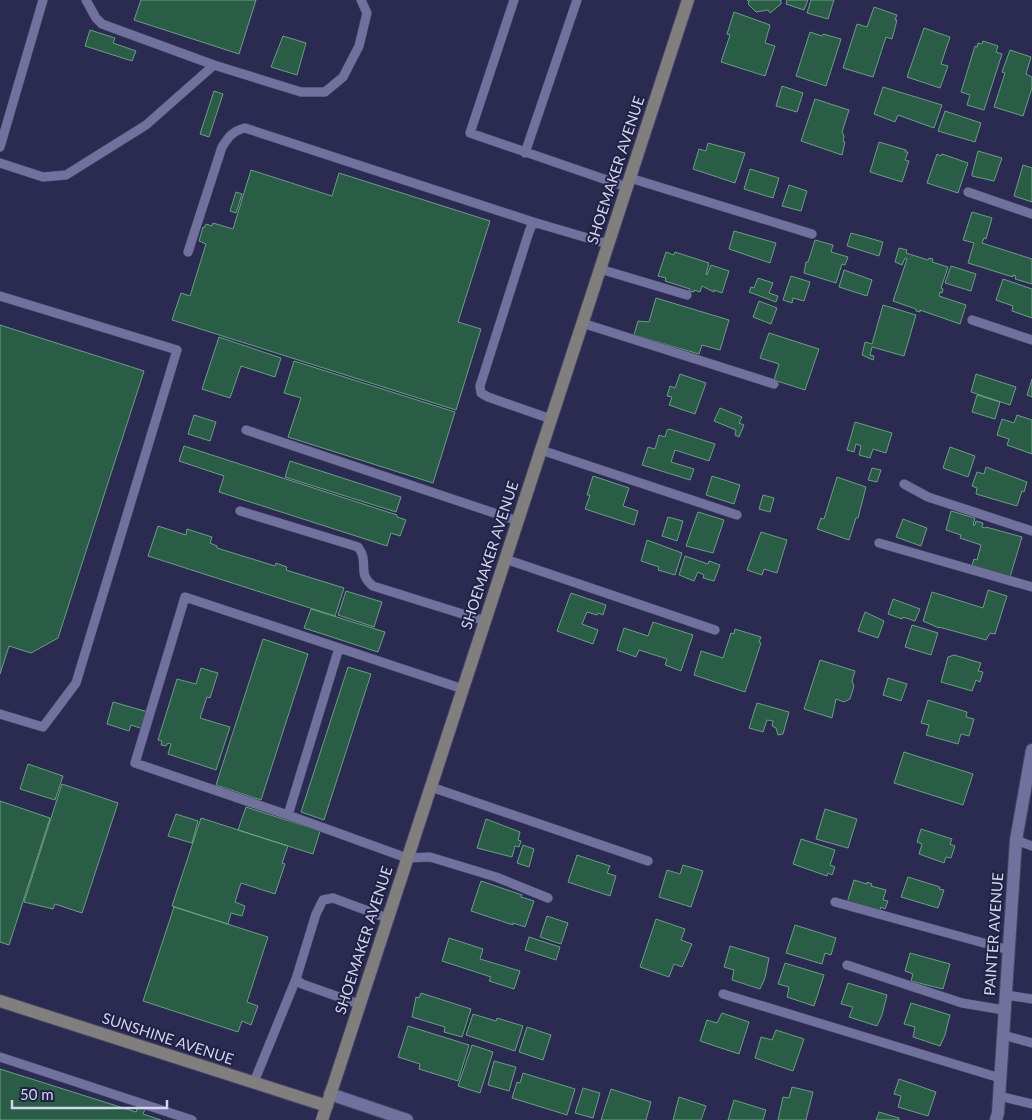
<svg xmlns="http://www.w3.org/2000/svg" width="1032" height="1120" viewBox="0 0 1032 1120" font-family="Lato,sans-serif">
  <style>
    .building { fill: #2a5d46; stroke: #6a9e84 }
    .lines { fill: none; stroke-linecap: round; stroke-linejoin: round }
    .lane-casing { stroke: #464465; stroke-width: 10 }
    .street-casing { stroke: #464465; stroke-width: 14 }
    .secondary-casing { stroke: #464465; stroke-width: 14 }
    .lane { stroke: #70719d; stroke-width: 9 }
    .street { stroke: #70719d; stroke-width: 12 }
    .secondary { stroke: #817e7e; stroke-width: 12 }
    .labels { text-anchor: middle; dominant-baseline: central; stroke-width: 4; stroke-linejoin: round; paint-order: stroke }
    .street-label { font-size: 15px; fill: #d3d5ed; stroke: #212045 }
  </style>
  <rect width="100%" height="100%" fill="#2b2a50"/>
  <!-- building -->
  <path class="building" d="M141 0H256L239 54 134 20Z
    M747 0H781V4L770 13 768 10 756 12 748 4 749 2Z
    M787 0H808L804 10 786 4Z
    M811 0H834L828 19 807 13Z
    M874 7 897 15 895 20H897L892 39 886 37 873 77 843 68 857 24 867 27Z
    M734 12 770 25 765 43 775 46 765 76 721 62 730 35 727 34Z
    M924 28 950 37 941 64 948 66 940 88 907 77Z
    M90 30 115 38 113 43 136 51 132 61 85 46Z
    M810 32 822 36 823 34 841 39 826 86 796 76Z
    M283 36 306 43 297 75 271 67Z
    M983 41 998 46 996 52 1002 54 984 110 967 105 970 95 961 92 975 46 977 47 978 43 982 44Z
    M1010 50 1031 57 1026 74 1032 77V88L1023 116 994 107 1005 73 1002 72Z
    M782 86 803 93 797 112 776 106Z
    M883 87 942 105 934 128 898 115 895 122 874 114Z
    M214 91 223 94 209 137 200 134Z
    M815 99 849 110 842 132 844 136 843 141 845 142 842 155 801 141Z
    M945 111 981 123 975 142 938 131Z
    M879 142 906 150 905 152H908L905 160 909 161 902 182 870 172Z
    M708 143 745 153 735 183 693 169 699 149 706 151Z
    M978 151 1002 158 994 181 972 176V174Z
    M937 154 941 156 942 154 968 163 958 193 927 183Z
    M1023 165 1032 168V202L1014 196Z
    M750 169 779 178 773 198 744 189Z
    M251 170 332 196 339 173 490 221 458 322 481 329 456 410 172 320 181 293 190 296 206 244 199 241 203 227 204 228 206 224 212 226 213 223 233 229Z
    M789 185 807 191 801 211 782 206Z
    M236 192 242 194 236 213 230 211Z
    M972 212 992 218 986 239 984 238 982 243 1032 259V284L1015 279 1016 276 1013 275V277L968 263 974 243 963 240Z
    M734 231 776 243 770 263 729 249Z
    M851 233 883 242 879 256 847 246Z
    M815 240 833 245 831 252 848 257 845 265 842 264 836 283 804 273 806 262H808Z
    M899 248 907 250 906 253 928 260 929 258 933 259 932 262 948 267 941 288 943 289 942 293 940 292 939 296 966 305 960 324 920 310V312L916 311V309L893 301 907 259 905 258 902 265 895 262Z
    M666 252 674 255 675 252 709 263 706 274 707 275 711 265 729 271 722 293 714 290V292L702 286 700 292 694 290V292L689 291 690 289 665 281 666 278 658 276Z
    M951 266 976 274 971 291 945 283Z
    M844 270 872 280 867 296 839 287Z
    M791 276 810 282 804 301 793 298 792 303 783 300Z
    M758 278 773 283 769 293 778 296 776 302 749 292 751 287 754 288Z
    M1003 279 1032 289V318L1012 311 1013 306 996 300Z
    M656 298 729 320 720 350 702 345 699 354 634 335 638 321 649 322Z
    M759 301 777 308 771 324 753 317Z
    M883 305 916 315 904 356 872 347 870 355 874 356 873 360 862 355 865 342 872 344Z
    M0 325 144 371 58 638 31 653 9 646 0 674Z
    M769 333 819 349 805 390 774 380 779 364 760 358Z
    M219 337 281 358 275 377 241 366 230 398 202 389Z
    M294 361 455 412 433 483 288 437 301 398 284 393Z
    M680 374 706 383 695 414 669 405 672 397 667 396 670 386 675 388Z
    M976 374 1016 387 1010 405 971 392Z
    M1032 379V397L1027 395Z
    M977 395 1000 402 995 419 972 412Z
    M720 408 742 417 739 423 744 425 739 437 735 435 736 430 714 421Z
    M194 415 216 422 210 441 188 434Z
    M1017 415 1032 420V454L1007 445 1009 439 997 435 1002 419 1014 423Z
    M855 422 892 433 886 453 873 449 870 458 859 455 861 446 856 444 854 452 847 450Z
    M669 429 715 444 709 461 675 450 671 462 694 469 690 480 642 465 648 447 655 449 659 435 665 437 667 430Z
    M184 446 397 515V517L406 520 400 536 391 533 387 546 219 492 224 476 179 461Z
    M950 447 975 456 968 477 943 468Z
    M290 461 401 497 396 512 285 477Z
    M986 467 1027 482 1024 492 1022 491 1017 506 976 494 977 488 972 486 977 472 984 474Z
    M872 468 881 470 877 482 868 480Z
    M593 476 629 488 623 506 638 511 634 525 585 509 590 495H587Z
    M712 476 740 485 734 504 706 495Z
    M837 477 866 487 858 518H856L849 540 817 529 821 518 824 519Z
    M763 495 774 498 770 512 759 509Z
    M951 511 975 518 973 525H975L976 521 983 523 982 527 985 528 986 527 1022 537 1010 577 972 565 974 559 977 560 981 545 960 538 961 535 946 530Z
    M698 512 724 520 713 553 686 546Z
    M668 517 683 521 677 541 662 536Z
    M903 519 927 528 921 546 896 537Z
    M158 526 186 535 187 529 212 537 210 543 217 546V548L275 566 276 563 287 567 286 570 344 588 335 616 148 556Z
    M761 532 787 540 777 573 764 569 762 575 747 570Z
    M647 540 682 553 675 575 658 570 659 567 641 561Z
    M685 556 708 564 709 561 720 565 714 581 703 578 704 575 698 572 694 581 679 575Z
    M988 590 1007 596 995 634 990 633 986 640 939 627V628L923 621 932 592 983 608Z
    M346 591 382 602 374 627 338 615Z
    M571 593 606 605 603 615 598 613 597 615 587 612 582 624 598 630 593 644 557 631Z
    M893 599 920 609 915 621 903 617 902 619 888 614Z
    M311 609 385 632 378 652 304 628Z
    M865 612 884 621 878 638 858 631Z
    M653 622 693 635 681 671 665 665 667 659 639 650 636 657 617 650 624 628 648 636Z
    M912 625 938 633 931 655 905 647Z
    M735 629 761 637 759 642 761 643 745 692 694 675 701 651 723 658 731 633 734 634Z
    M263 639 308 654 261 800 216 785Z
    M954 655 981 663 978 671 983 672 980 682 976 680 972 691 941 682 948 657Z
    M820 660 855 671 852 681 854 686 850 699 844 702 836 699 832 718 804 709Z
    M348 667 371 674 324 820 301 812Z
    M201 668 218 673 210 698 207 697 200 718 230 727 216 770 168 754 171 744 168 743 166 746 161 745 162 741 158 740 177 679 196 684Z
    M888 678 907 684 901 701 883 695Z
    M928 700 967 712 966 717 974 719 969 736 961 734 958 744 926 735 929 725 921 723Z
    M113 702 148 712 143 729 131 725 129 731 107 724Z
    M757 703 789 712 783 734 778 735 776 728 772 726 773 721 767 720 763 732 749 728Z
    M904 752 973 774 963 805 894 783Z
    M28 764 63 776 55 800 20 789Z
    M62 784 118 803 82 913 55 904 53 909 24 902Z
    M0 801 50 818 9 945 0 942Z
    M246 807 320 831 313 854 238 830Z
    M825 809 857 819 848 848 816 839Z
    M176 814 198 821 192 843 168 836Z
    M201 818 288 846 282 863 285 864 275 894 241 883 235 902 245 906 242 916 231 913 228 924 172 906Z
    M486 819 520 832 518 840 521 841 519 847 515 846 512 857 477 848Z
    M921 829 952 839 950 844 955 846 951 858 946 857 944 863 919 854 922 844 917 842Z
    M801 839 835 850 830 865 835 867 832 875 828 873 827 876 793 864Z
    M523 845 534 849 529 867 517 863Z
    M577 855 610 866 607 873 616 876 610 896 568 882Z
    M683 865 703 871 691 907 659 897 667 870 680 874Z
    M908 877 940 887 939 889 944 890 938 908 901 897Z
    M854 880 867 884V882L872 884 871 886 886 890 883 900 888 901 885 909 881 907 879 913 847 903Z
    M481 881 522 895 521 897 534 901 525 927 513 923V925L471 911Z
    M174 907 268 937 247 1002 258 1006 251 1025 242 1021 238 1032 143 1001Z
    M547 916 568 923 561 944 540 937Z
    M656 919 685 929 681 940 692 944 682 967 674 964 669 977 640 967Z
    M795 925 836 938 831 955 825 953 822 964 786 953Z
    M529 937 560 947 556 960 525 950Z
    M449 938 483 949 480 959 520 971 514 989 489 981 491 977 442 961Z
    M730 946 769 958 765 978 760 989 732 980 734 970 724 967Z
    M910 953 950 964 943 989 911 981 913 974 905 971Z
    M785 963 824 975 814 1006 787 997 789 987 778 984Z
    M848 983 887 995 882 1015 877 1026 849 1017 853 1007 841 1004Z
    M421 993 471 1009 462 1037 444 1032 445 1027 412 1017 416 997 419 998Z
    M911 1003 950 1015 945 1035 940 1046 913 1037 915 1027 904 1024Z
    M722 1013 749 1022 739 1054 700 1041 707 1020 717 1023Z
    M473 1014 496 1021 497 1018 523 1026 515 1051 466 1035Z
    M408 1026 469 1045 458 1081 419 1069 420 1064 398 1057Z
    M527 1027 551 1035 543 1060 519 1052Z
    M776 1030 804 1039 793 1071 755 1058 761 1037 772 1040Z
    M472 1045 493 1052 480 1093 458 1086Z
    M494 1061 516 1067 509 1091 488 1085Z
    M0 1069 136 1112 138 1106 145 1109 143 1114 161 1120H0Z
    M523 1073 575 1089 567 1115 512 1098 517 1082 520 1083Z
    M899 1079 936 1092 928 1116 898 1107 901 1096 894 1094Z
    M792 1087 813 1092 806 1120H778L783 1097 789 1098Z
    M583 1088 600 1093 593 1118 575 1113Z
    M611 1089 651 1102 646 1120H601Z
    M679 1097 706 1106 701 1120H673Z
    M734 1100 766 1110 763 1120H728Z
    M879 1112 899 1118V1120H876Z"/>
  <g class="lines">
    <defs>
      <path id="lane" d="M86 0 96 18 102 24 214 65
        M514 0 470 133 627 187
        M0 147 43 0
        M525 153 577 0
        M0 163 43 177 66 175 146 125 214 65 301 92H325L343 77 359 46 367 13 361 0
        M630 178 812 234
        M968 192 1032 214
        M188 252 222 147C229 136 233 131 245 128L533 222
        M600 269 687 295
        M0 296 177 350 76 683 43 727 0 714
        M972 320 1032 340
        M582 323 774 384
        M551 419 488 397 481 393 480 386 529 232 533 222 608 244
        M246 430 518 521
        M541 450 737 515
        M904 484 928 497 1032 531
        M240 511 358 547C370 562 356 573 373 586L485 621
        M879 543 1032 587
        M505 559 715 630
        M339 648 288 815 135 763 185 597 463 689
        M431 787 648 861
        M288 815 407 858 430 857 496 877 548 898
        M1016 840 1032 846
        M835 902 1009 950
        M847 965 962 1003 1004 1010
        M723 994 1000 1078
        M1006 995 1032 999
        M359 1004 302 984 296 979 316 914 323 900 333 898 387 918
        M1003 1035 1032 1043
        M0 1057 192 1120
        M254 1082 296 979
        M999 1096 1032 1104"/>
      <path id="street" d="M330 1094 407 1120
        M996 1120 998 1113 1016 840 1032 750"/>
      <path id="secondary" d="M0 1001 327 1106
        M322 1120 688 0"/>
    </defs>
    <!-- lane casing -->
    <use href="#lane" class="lane-casing"/>
    <!-- street casing -->
    <use href="#street" class="street-casing"/>
    <!-- secondary casing -->
    <use href="#secondary" class="secondary-casing"/>
    <!-- lane -->
    <use href="#lane" class="lane"/>
    <!-- street -->
    <use href="#street" class="street"/>
    <!-- secondary -->
    <use href="#secondary" class="secondary"/>
  </g>
  <g class="labels">
    <!-- street labels -->
    <g class="street-label">
      <text transform="translate(615 170) rotate(-72)">SHOEMAKER AVENUE</text>
      <text transform="translate(489 555) rotate(-72)">SHOEMAKER AVENUE</text>
      <text transform="translate(993 934) rotate(-86)">PAINTER AVENUE</text>
      <text transform="translate(363 940) rotate(-72)">SHOEMAKER AVENUE</text>
      <text transform="translate(168 1038) rotate(18)">SUNSHINE AVENUE</text>
    </g>
  </g>
  <!-- scale -->
  <path d="M12 1100v8h155v-8" fill="none" stroke="#d3d5ed" stroke-width="2.5"/>
  <text x="20" y="1100" font-size="15" fill="#d3d5ed" stroke="#212045" stroke-width="4" paint-order="stroke">50 m</text>
</svg>
